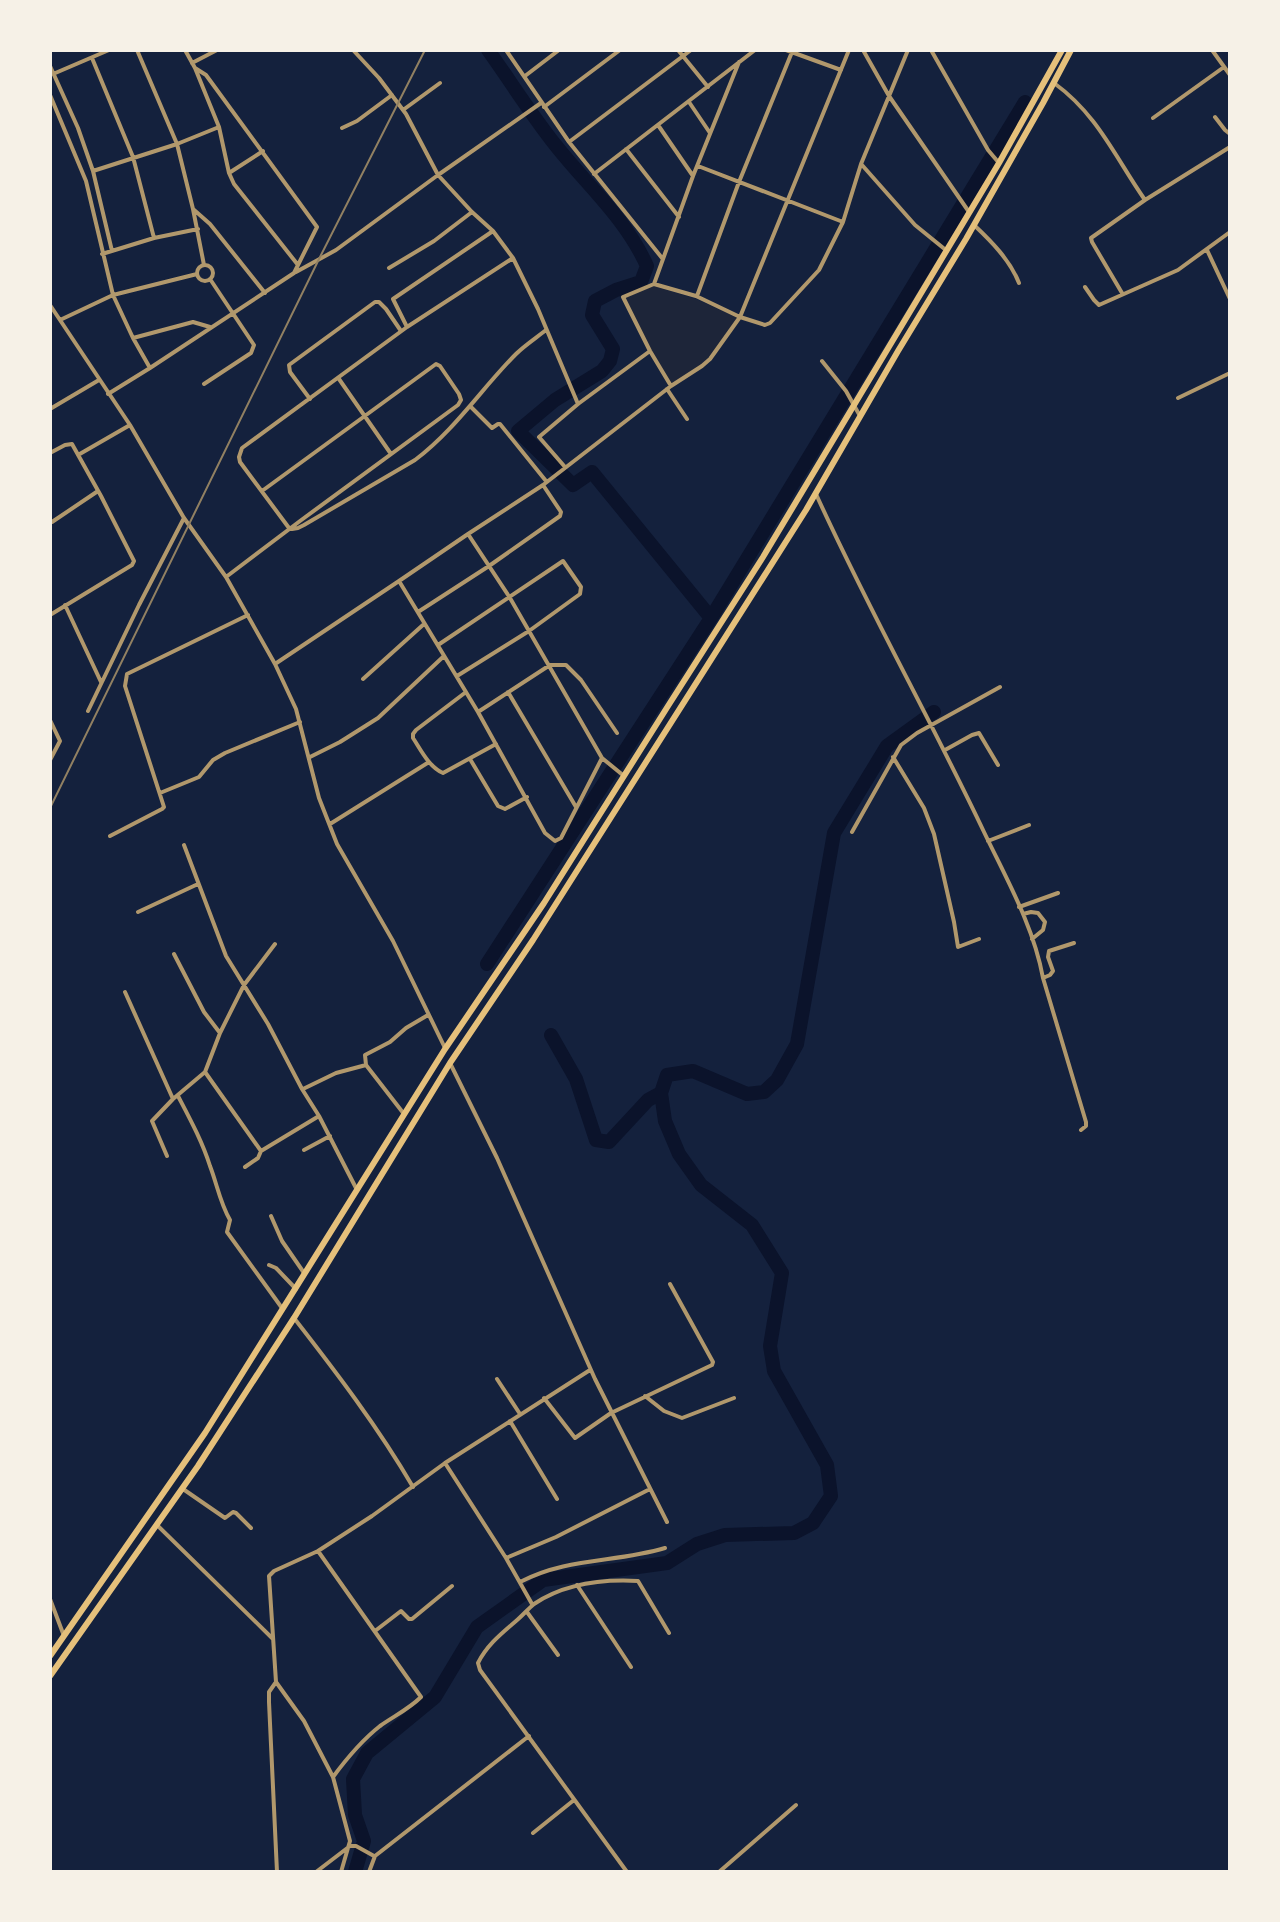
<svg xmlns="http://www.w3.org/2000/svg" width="1280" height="1922" viewBox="0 0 1280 1922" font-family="Lato,sans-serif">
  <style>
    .green { fill: #1d2539 }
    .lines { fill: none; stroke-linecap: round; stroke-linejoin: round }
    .river { stroke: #0b132b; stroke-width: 14 }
    .minor { stroke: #b1986c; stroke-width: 4 }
    .trunk { stroke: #e5c07b; stroke-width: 6 }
    .rail { stroke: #918062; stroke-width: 2 }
  </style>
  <rect width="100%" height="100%" fill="#14213d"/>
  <!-- green -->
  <path class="green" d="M654 286 696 299 738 318 727 336 702 365 672 384 651 350 624 297Z"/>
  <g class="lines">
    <!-- river -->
    <path class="river" d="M488 50C511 82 532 116 557 147 589 187 626 219 647 266L641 282 616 290 595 301 592 315 613 349 610 361 602 371 555 400 518 431 573 485 592 472 711 618
      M487 964 711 618 1025 102
      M551 1035 576 1079 596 1140 609 1142 648 1100 661 1093
      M355 1872 364 1841 355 1815 353 1779 367 1753 435 1697 477 1627 543 1580 667 1563 697 1544 725 1535 794 1533 813 1523 831 1496 827 1465 774 1371 770 1346 782 1273 752 1225 701 1185 679 1154 665 1121 661 1093 667 1075 693 1071 747 1094 764 1092 777 1080 797 1044 834 833 887 746 934 712"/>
    <!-- minor -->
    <path class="minor" d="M137 50 177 144 193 209 210 224 265 293
      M185 50 195 68 219 127 229 173 234 184 298 265
      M353 50 379 78 406 114 438 175 472 212 493 231 513 258 538 309 578 404
      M506 50 569 142 662 258
      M678 50 708 87
      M786 50 841 70
      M863 50 889 96 969 212
      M931 50 988 150 999 163
      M1212 50 1230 75
      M92 58 133 157 154 238
      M192 63 217 50
      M50 66 78 128 93 171 112 251
      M53 74 109 50
      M525 76 559 50
      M1054 83C1098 115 1115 157 1145 200
      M50 95 86 181 113 295 133 338 150 368
      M689 102 710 133
      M544 107 620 50
      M403 110 440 83
      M1215 117 1225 130 1230 134
      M1153 118 1224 67
      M658 125 693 176
      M342 128 357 121 392 95
      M569 142 691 50
      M626 149 679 217
      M862 165 915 225 947 251
      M698 166 843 222
      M93 171 177 144 219 127
      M229 173 263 151
      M594 174 755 50
      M193 209 204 265
      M974 225C991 241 1010 260 1019 283
      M1207 250 1230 299
      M102 254 154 238 198 229
      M197 273a8 8 0 1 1 16 0a8 8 0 1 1-16 0Z
      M389 268 434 241 472 212
      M296 272 336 250 438 175 541 103
      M654 284 693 176 739 62
      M1085 287 1094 300 1099 305 1178 270 1230 232
      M1122 293 1092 242 1091 238 1145 200 1230 147
      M697 296 739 182 792 52
      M50 305 130 425 184 518 226 577 275 664 296 709 319 798 337 844 393 941 445 1048
      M60 320 113 295 197 274
      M407 327 393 299 493 231
      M133 338 193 322 210 327
      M822 361 846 391 860 416
      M339 379 391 454
      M204 384 251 353 254 345 210 279
      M671 386 650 351 623 297 654 284 696 296 740 317 765 325 770 323 819 270 843 222 861 164 908 50
      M667 389 687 419
      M108 394 150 368 294 273 317 227 206 75 195 68
      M1178 398 1230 373
      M310 399 290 372 289 365 375 302H379L386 309 401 331
      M470 406 492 428 498 424H500L546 481
      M50 409 99 380
      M50 453 65 445 72 444 101 496 134 561 132 565 50 615
      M78 455 130 425
      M565 467 539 437 578 404 650 351
      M816 494C868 609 930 718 984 832 1006 878 1034 927 1043 978L1086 1122V1126L1081 1130
      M52 522 98 491
      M289 528 240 462 239 457 242 448 407 327 513 258
      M292 529 298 528 304 525 415 460C455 430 482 388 516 354 525 345 536 338 546 330
      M468 534 399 581 478 712 545 833 555 841 561 838 602 758
      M226 577 300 521 458 405 461 400 459 394 440 366 436 364 262 491
      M65 605 101 682
      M418 612 489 566 560 516 561 512 543 485
      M438 645 563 561 581 587 580 594 529 631 457 676
      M275 664 399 581
      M363 679 424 624
      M466 692 416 730 413 734V738C421 750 429 767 443 773L496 744
      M508 692 576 807
      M88 711 139 605 184 518
      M478 712 550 665H566L581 680 617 733
      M50 720 60 741 50 760
      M945 750 972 735 979 733 998 765
      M310 757 340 742 378 718 444 656
      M893 757 924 808 934 834 954 922 958 947 979 939
      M470 759 498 806 505 809 527 797
      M624 776 602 758 510 598 468 534 543 485 671 386 702 366 710 359 740 317 849 50
      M160 793 199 777 213 760 225 753 300 722
      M330 824 429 762
      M852 832 901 745 917 733 1000 687
      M110 836 162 809 164 807 125 686 127 674 248 615
      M988 841 1029 825
      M184 845 226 956 268 1024 302 1089 319 1116 357 1190
      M1019 907 1058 893
      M138 912 198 884
      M1023 914 1031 912 1038 913 1045 922 1043 930 1032 939
      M174 954 204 1012 220 1033
      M1043 978 1050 975 1053 971 1048 957 1049 951 1074 943
      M125 992 173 1099 205 1072 261 1151 319 1116
      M450 1063 497 1158 595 1379 667 1522
      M366 1065 365 1055 390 1042 406 1028 428 1015
      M205 1072 220 1033 244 985 275 944
      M303 1089 336 1073 366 1065 404 1114
      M178 1096C190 1119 202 1141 210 1166 217 1184 220 1203 230 1220L227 1232 282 1308
      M304 1150 330 1136
      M167 1156 152 1121 173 1099
      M245 1167 258 1158 261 1151
      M271 1216 282 1241 304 1273
      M269 1265 276 1268 296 1289
      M294 1318C336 1372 378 1427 413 1487
      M497 1379 520 1414
      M645 1396 664 1411 682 1418 734 1398
      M544 1398 575 1438 611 1413 712 1365 713 1362 670 1284
      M510 1421 557 1499
      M445 1463 506 1558 532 1604
      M183 1489 225 1518 233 1512 236 1513 251 1528
      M157 1525 272 1638
      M318 1551 421 1697C409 1709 394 1716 380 1726 361 1741 347 1758 333 1777
      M506 1558 556 1537 650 1489
      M520 1582C568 1557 615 1563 665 1548
      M577 1585 631 1667
      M50 1599 64 1636
      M527 1612 558 1655
      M375 1631 401 1611 409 1619H412L452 1586
      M276 1682 269 1692V1702L277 1872
      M533 1833 574 1800
      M316 1872 350 1846H356L374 1856
      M341 1872 350 1841 333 1777 304 1721 276 1682 269 1576 274 1571 318 1551 372 1516 445 1463 590 1370
      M369 1872 375 1856 529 1736
      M627 1872 480 1670 478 1663C487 1645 501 1634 516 1621 522 1616 528 1609 534 1604 564 1584 602 1579 638 1581L669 1633
      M719 1872 796 1805"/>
    <!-- trunk -->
    <path class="trunk" d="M50 1656 205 1433 445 1049 544 903 668 706 763 557 999 163 1062 50
      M50 1676 198 1466 294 1318 450 1063 533 940 806 510 898 351 966 239 1043 103 1071 50"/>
    <!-- rail -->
    <path class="rail" d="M50 808 319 259 425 50"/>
  </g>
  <!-- border -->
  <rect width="1280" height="1922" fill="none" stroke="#f6f1e7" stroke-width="104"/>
</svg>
